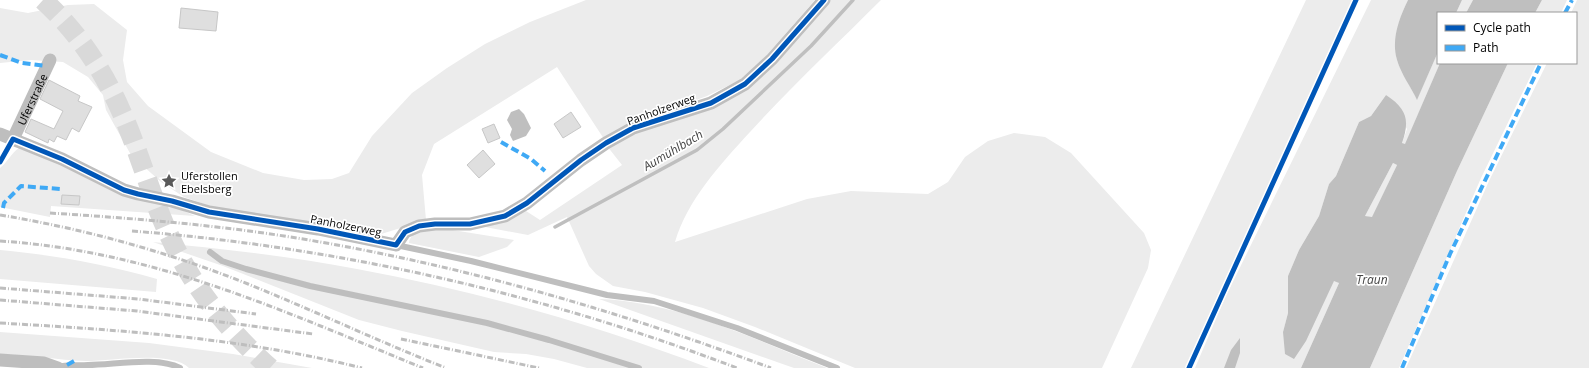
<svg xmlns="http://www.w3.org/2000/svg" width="1589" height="368" viewBox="0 0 1589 368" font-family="'Open Sans',sans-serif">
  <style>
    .green { fill: #ececec }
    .water { fill: #bfbfbf; fill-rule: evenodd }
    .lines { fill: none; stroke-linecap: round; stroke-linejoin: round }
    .stream { stroke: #bfbfbf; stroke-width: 3.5 }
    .building { fill: #dfdfdf; stroke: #c7c7c7 }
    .primary-tunnel { stroke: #d9d9d9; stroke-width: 20; stroke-dasharray: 20 10; stroke-linecap: butt }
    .service { stroke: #bebebe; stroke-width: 6 }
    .minor { stroke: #bebebe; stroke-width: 13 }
    .rail { stroke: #bebebe; stroke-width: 3; stroke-dasharray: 6 2 1 2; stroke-linecap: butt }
    .quiet { stroke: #3fa9f5; stroke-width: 4; stroke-dasharray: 8 4; stroke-linecap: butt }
    .cycleway-casing { stroke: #fff; stroke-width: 8 }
    .cycleway { stroke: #0057b8; stroke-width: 5 }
    .labels { text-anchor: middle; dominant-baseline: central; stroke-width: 3.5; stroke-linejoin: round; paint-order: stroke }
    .street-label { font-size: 11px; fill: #000; stroke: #fff }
    .poi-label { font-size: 11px; fill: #000; stroke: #fff; text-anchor: start }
    .water-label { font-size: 12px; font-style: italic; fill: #444; stroke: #fff }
  </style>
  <rect width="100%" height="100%" fill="#fff"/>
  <!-- green -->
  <path class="green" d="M586 0H815L766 56 740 80 707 96 631 124 604 139 557 67 434 144 422 175 426 220 378 235 210 206 184 197 161 182 131 155 106 110 103 95 88 77 63 62 31 60 0 63V8L28 13 68 5 94 4 127 30 123 60 127 82 148 106 211 152 263 173 304 180 332 179 349 173 372 136 412 93 447 68 485 44 530 22Z
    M829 0H881C837 44 792 86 750 132 719 166 688 199 675 242L807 199 851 191 928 194 948 182 965 157 988 141 1014 133 1045 137 1071 153 1144 233 1151 250 1148 268 1102 368H855L755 327 703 308 645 292 613 286 596 274 589 266 567 217 528 235 480 226 523 209 540 220 622 165 607 146 635 131 714 107Z
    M1306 0H1354L1186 368H1131Z
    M1371 0H1408C1399 18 1392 40 1397 60 1401 73 1411 87 1417 99L1438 52V63H1440L1405 145 1402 143 1407 129 1386 95 1371 116 1359 122 1336 176 1329 184 1319 216 1299 250 1288 276V313L1283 332 1320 310 1334 280 1339 283 1301 368H1195L1224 300Z
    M1462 0H1473L1466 13H1456Z
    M1542 0H1567L1561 13H1535Z
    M1577 0H1589V368H1406L1489 181 1547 63H1576V13H1571Z
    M1508 63H1537L1481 178 1399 368H1370L1457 171Z
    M19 148 177 208 195 216 51 206 50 217 0 207V168C8 162 11 153 19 148Z
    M1393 163 1397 165 1372 218 1365 216Z
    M440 228 514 240 507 247 479 257 409 243C411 229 429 230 440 228Z
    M153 242C222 249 290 256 357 269 477 291 596 325 709 368H587L554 359 526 354 494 352 402 331 359 320 223 266Z
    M0 250C54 255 105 264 157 279L156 292 0 279Z
    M599 299C679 302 754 339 827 368H794Z
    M0 332 149 343 233 354 312 368H189C172 350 110 361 86 361 58 360 29 355 0 354Z"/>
  <!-- water -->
  <path class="water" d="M1408 0H1462L1456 13H1438V52L1417 100C1411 87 1401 74 1397 60 1391 40 1399 18 1408 0Z
    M1473 0H1542L1535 13H1466Z
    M1440 63H1508L1457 171 1370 368H1301L1339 283 1334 281 1306 341 1294 359 1285 354 1283 332 1288 313V276L1299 250 1319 216 1329 184 1336 176 1359 122 1371 116 1386 95C1407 109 1410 120 1402 143L1405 144ZM1393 163 1397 165 1372 217 1365 216Z
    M519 109 524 114 531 128 526 136 513 141 510 135 512 129 507 120 511 112Z
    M1240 338V353L1235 368H1224L1231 350Z"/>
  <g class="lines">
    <!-- stream -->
    <path class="stream" d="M555 227 697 150 723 129 811 46 853 0"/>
  </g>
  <!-- building -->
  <path class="building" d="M181 8 218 12 216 31 179 28Z
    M49 80 80 96 78 101 92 107 79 132 72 128 66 140 57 136 54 142 49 139 48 143 25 132 31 119 54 129 63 111 40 99Z
    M571 112 581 127 563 138 554 124Z
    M494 124 500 138 488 143 482 129Z
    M483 150 495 164 479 178 467 165Z
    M62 195 80 196 79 205 61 204Z"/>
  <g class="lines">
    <!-- primary-tunnel -->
    <path class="primary-tunnel" d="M43 0C77 31 103 70 121 111 140 153 151 198 171 239 194 289 229 331 270 368"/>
    <!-- service -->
    <path class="service" d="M396 245 471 261 607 295 654 301 737 328 837 368
      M210 252 222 261 246 269 310 286 487 323 549 340 639 368
      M58 367C68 364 77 366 88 365 114 365 157 356 180 368"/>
    <!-- minor -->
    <g class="minor">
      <path d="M0 134 62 159 124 190 138 194 172 201 209 212 318 229 396 245 405 232 419 226 435 224H470L505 216 527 203 581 160 606 143 633 128 711 103 745 84 772 59 824 0"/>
      <path id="s1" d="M13 139 50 60"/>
      <path d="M0 360 44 363 58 368"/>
    </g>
    <!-- rail -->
    <path class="rail" d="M50 213C129 218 206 224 284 236 451 262 613 309 771 368
      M0 215C85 229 168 252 248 284 315 311 380 342 446 368
      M132 231C338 247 544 294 737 368
      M0 241C154 251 283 311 423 368
      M0 288 138 299 256 314
      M0 300 137 311 313 334
      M0 323C122 330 243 338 362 368
      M401 339 539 368"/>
    <!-- quiet -->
    <path class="quiet" d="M1565 13 1572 0
      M0 55 22 63 46 66
      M501 142 531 159 545 171
      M3 208 4 203 21 186 60 189
      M67 365 76 360
      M1402 368 1450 254 1541 63"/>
    <defs>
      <path id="cycleway" d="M0 162 13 139 62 159 124 190 138 194 172 201 209 212 318 229 396 245 405 232 419 226 435 224H470L505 216 527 203 581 160 606 143 633 128 711 103 745 84 772 59 824 0
        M1189 368 1356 0"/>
    </defs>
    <!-- cycleway casing -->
    <use href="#cycleway" class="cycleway-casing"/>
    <!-- cycleway -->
    <use href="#cycleway" class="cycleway"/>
  </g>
  <!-- icons -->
  <defs>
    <symbol id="sight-bare" viewBox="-9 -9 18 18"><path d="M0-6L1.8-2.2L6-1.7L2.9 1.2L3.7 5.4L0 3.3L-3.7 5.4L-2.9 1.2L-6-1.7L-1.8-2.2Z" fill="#595959" stroke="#fff" stroke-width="2.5" paint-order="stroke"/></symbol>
  </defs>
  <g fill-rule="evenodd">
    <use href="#sight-bare" x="158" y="170" width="22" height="22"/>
  </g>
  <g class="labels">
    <!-- street labels -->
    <g class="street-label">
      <text stroke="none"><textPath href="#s1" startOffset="44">Uferstraße</textPath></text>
      <text transform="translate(661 109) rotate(-20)">Panholzerweg</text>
      <text transform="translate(346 225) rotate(11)">Panholzerweg</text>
    </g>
    <!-- poi labels -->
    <g class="poi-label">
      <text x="181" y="175">Uferstollen<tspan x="181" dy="13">Ebelsberg</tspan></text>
    </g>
    <!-- water labels -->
    <g class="water-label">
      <text transform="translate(673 150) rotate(-31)">Aumühlbach</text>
      <text x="1372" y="279">Traun</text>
    </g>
  </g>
  <!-- legend -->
  <rect x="1437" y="12" width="140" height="52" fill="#ffffff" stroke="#999999"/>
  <rect x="1445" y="25" width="20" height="6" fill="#0057b8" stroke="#999999"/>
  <text x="1473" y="32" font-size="12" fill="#000000">Cycle path</text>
  <rect x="1445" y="45" width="20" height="6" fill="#3fa9f5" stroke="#999999"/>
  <text x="1473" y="52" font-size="12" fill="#000000">Path</text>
</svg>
